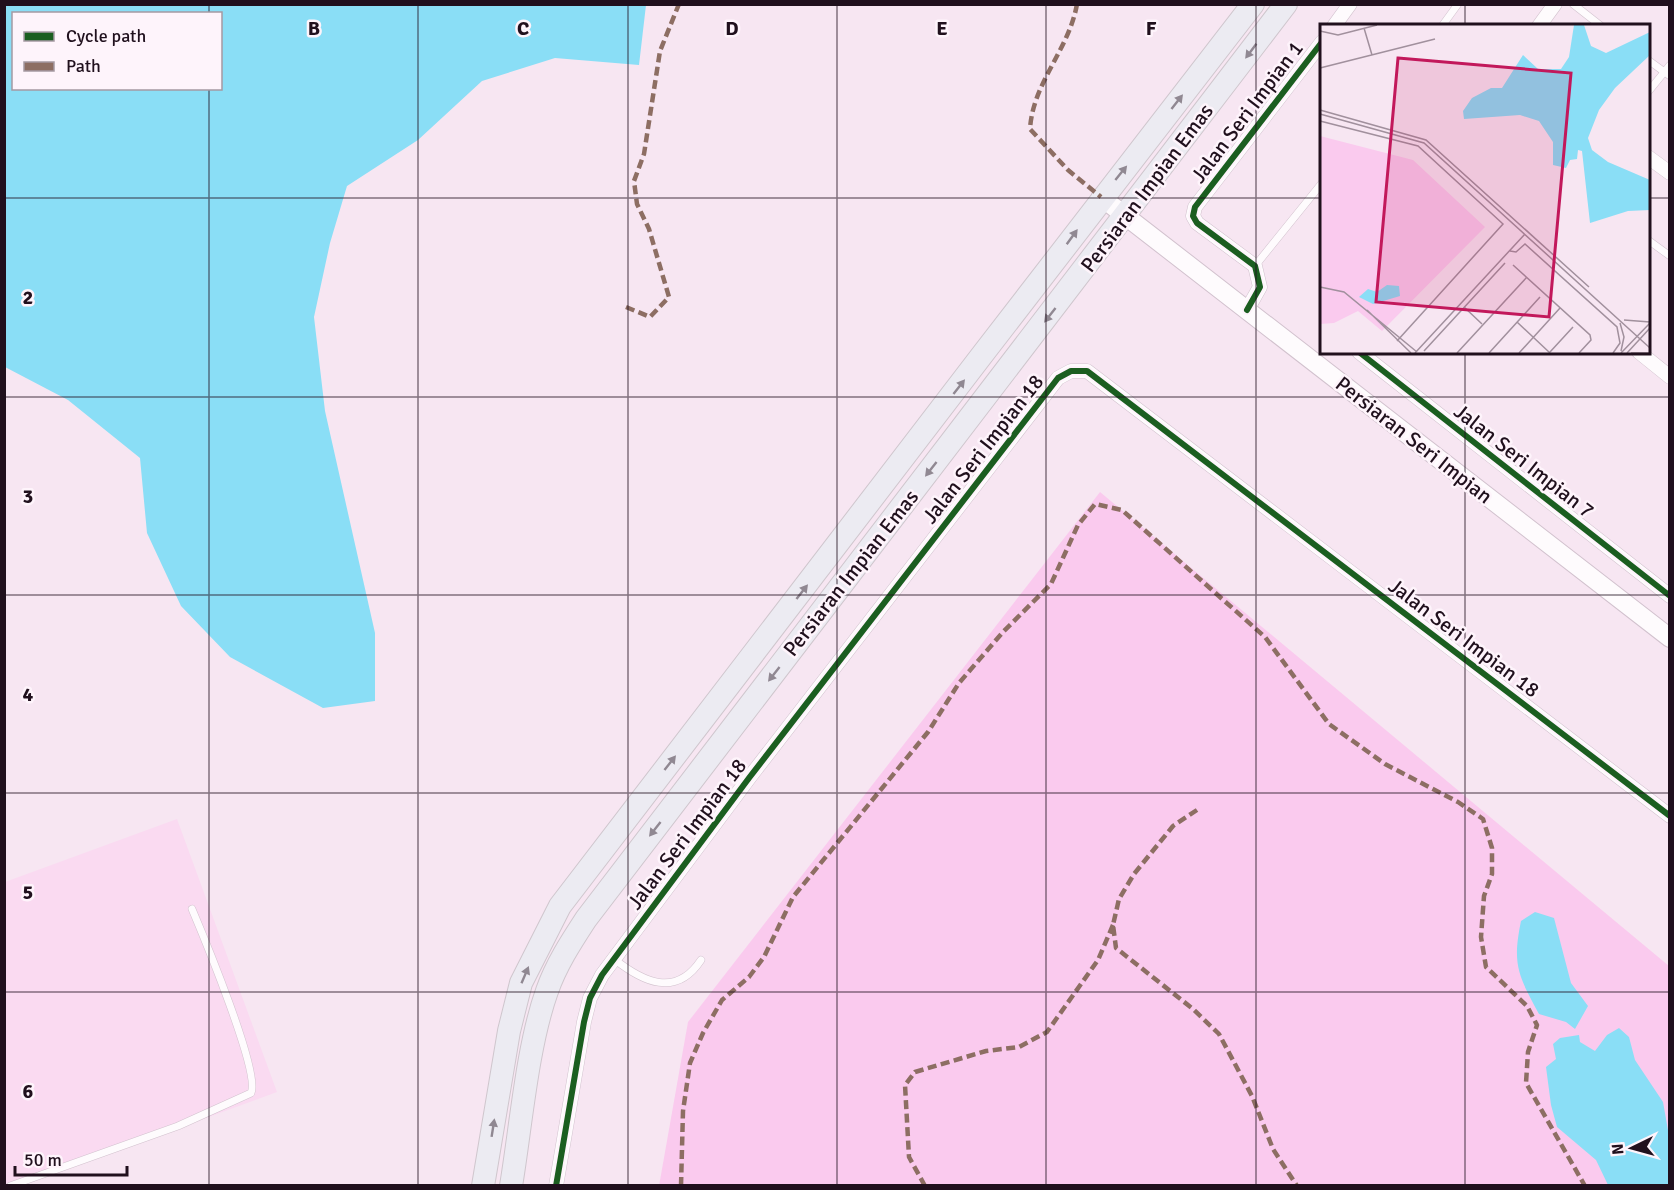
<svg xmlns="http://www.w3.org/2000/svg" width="1674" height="1190" viewBox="0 0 1674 1190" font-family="Signika,sans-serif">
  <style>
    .built { fill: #fadaf1 }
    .grass { fill: #facaee }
    .water { fill: #8adef6; fill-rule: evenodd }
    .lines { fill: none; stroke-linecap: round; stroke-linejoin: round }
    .service-casing { stroke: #d2c2ce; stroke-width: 8 }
    .minor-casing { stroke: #d2c2ce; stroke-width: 15 }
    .tertiary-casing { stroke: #d2c2ce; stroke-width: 20 }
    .primary-casing { stroke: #cfc6cd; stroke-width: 24 }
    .service { stroke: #fefbfd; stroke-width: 7 }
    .minor { stroke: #fefbfd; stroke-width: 14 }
    .tertiary { stroke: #fefbfd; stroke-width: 18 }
    .primary { stroke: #ecebf2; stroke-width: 22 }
    .quiet { stroke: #8d6e63; stroke-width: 4.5; stroke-dasharray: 9 4.5; stroke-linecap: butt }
    .cycleway-casing { stroke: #fef4fb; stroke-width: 10 }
    .cycleway { stroke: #1b5e20; stroke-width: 6 }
    .oneway { fill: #908892 }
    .grid { fill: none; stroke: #20101d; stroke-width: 1.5; stroke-opacity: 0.55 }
    .labels { text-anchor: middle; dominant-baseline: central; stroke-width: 5; stroke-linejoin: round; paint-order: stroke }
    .street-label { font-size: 21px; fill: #20101d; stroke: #fef4fb }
    .inset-road { fill: none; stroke: #a1909d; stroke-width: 1.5 }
    .view { fill: #c2185b; fill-opacity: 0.15; stroke: #c2185b; stroke-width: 3 }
    .inset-edge { fill: none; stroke: #20101d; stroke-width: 3 }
    .grid-label { font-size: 20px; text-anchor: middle; font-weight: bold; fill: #20101d; stroke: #fef4fb; stroke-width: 5; stroke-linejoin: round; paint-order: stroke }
  </style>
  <rect width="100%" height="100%" fill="#f7e6f2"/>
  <!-- built -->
  <path class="built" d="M177 819 277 1092 22 1185 5 1186V882Z"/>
  <!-- grass -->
  <path class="grass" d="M1100 492 1669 966V1185L659 1186 688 1022Z"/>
  <!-- water -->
  <path class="water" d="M4 5H646L639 65 555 58 482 81 418 140 347 186 330 243 314 317 325 411 375 633V701L323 708 230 657 181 606 147 533 140 458 68 400 5 367ZM14 14H220V88H14Z
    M1535 912 1554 918 1571 983 1588 1006 1575 1029 1566 1022 1539 1014C1518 975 1512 965 1521 921Z
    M1619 1028 1629 1037 1635 1060 1663 1102 1669 1136V1185H1608L1596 1160 1557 1127 1551 1105 1546 1067 1556 1059 1553 1044 1560 1038 1579 1035 1580 1042 1595 1051 1607 1035Z"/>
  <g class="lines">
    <defs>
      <path id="service" d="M1573 4 1601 26
        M1442 26 1458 4
        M1648 60 1670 76
        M1648 92 1670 65
        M1648 240 1670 256
        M1255 266 1322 183
        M614 959C643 982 676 998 701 960
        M10 1186 178 1126 251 1093C261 1074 203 935 192 909"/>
      <path id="minor" d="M1334 26 1350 4
        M1539 26 1555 4
        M1648 157 1670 173
        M1247 310 1260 287 1255 266 1197 223 1193 216 1195 207 1322 42
        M1359 352 1670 596
        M1639 352 1670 377
        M556 1186 584 1022 590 998 602 975 749 778 1058 378 1071 371H1087L1670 816"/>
      <path id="tertiary" d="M1101 197 1670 638"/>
      <path id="primary" d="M483 1186 509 1031 521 983 560 906C791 606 1020 303 1253 4
        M511 1186C521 1126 527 1047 547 991 556 965 571 942 586 919L1286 4"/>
    </defs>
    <!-- service casing -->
    <use href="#service" class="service-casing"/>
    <!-- minor casing -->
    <use href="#minor" class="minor-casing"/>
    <!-- tertiary casing -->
    <use href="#tertiary" class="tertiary-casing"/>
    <!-- primary casing -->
    <use href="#primary" class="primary-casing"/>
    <!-- service -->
    <use href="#service" class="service"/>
    <!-- minor -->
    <use href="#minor" class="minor"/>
    <!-- tertiary -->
    <use href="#tertiary" class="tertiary"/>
    <!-- primary -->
    <use href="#primary" class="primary"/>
    <!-- quiet -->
    <path class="quiet" d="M1077 4C1069 50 1033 82 1030 129L1068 170 1101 197
      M626 307 650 317 669 297 649 229 637 204 634 181 644 154 660 51 679 4
      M1197 810 1173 826 1134 874 1119 899 1113 925 1116 948 1193 1009 1219 1034 1252 1096 1273 1149 1297 1186
      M681 1186 683 1111 690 1063 703 1033 722 1000 749 977 764 957 793 897 928 732 959 683 1003 632 1051 584 1078 525 1095 504 1122 510 1265 637 1329 724 1385 764 1458 802 1483 819 1492 848V874L1484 896 1481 937 1486 967 1527 1006 1537 1025 1528 1052 1526 1083 1585 1186
      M925 1186 909 1157 905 1085 915 1072 986 1051 1019 1047 1047 1032 1098 960 1113 925"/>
    <defs>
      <path id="cycleway" d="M1247 310 1260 287 1255 266 1197 223 1193 216 1195 207 1322 42
        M1359 352 1670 596
        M556 1186 584 1022 590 998 602 975 749 778 1058 378 1071 371H1087L1670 816"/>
    </defs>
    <!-- cycleway casing -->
    <use href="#cycleway" class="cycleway-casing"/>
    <!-- cycleway -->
    <use href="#cycleway" class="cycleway"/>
  </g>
  <!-- one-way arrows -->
  <defs><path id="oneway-solid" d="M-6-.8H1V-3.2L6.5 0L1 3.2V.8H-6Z" transform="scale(1.5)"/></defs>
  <g class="oneway">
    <use href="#oneway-solid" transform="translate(1251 51) rotate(127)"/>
    <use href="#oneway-solid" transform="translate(1177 102) rotate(-52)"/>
    <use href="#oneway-solid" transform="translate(1121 173) rotate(-51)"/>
    <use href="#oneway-solid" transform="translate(1072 237) rotate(-54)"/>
    <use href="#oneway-solid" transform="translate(1050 315) rotate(128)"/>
    <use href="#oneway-solid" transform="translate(959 387) rotate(-52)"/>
    <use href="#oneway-solid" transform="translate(931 469) rotate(128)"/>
    <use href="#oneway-solid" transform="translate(802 592) rotate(-52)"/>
    <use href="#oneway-solid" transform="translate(774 674) rotate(128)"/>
    <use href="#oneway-solid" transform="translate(670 763) rotate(-52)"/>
    <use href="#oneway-solid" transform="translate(655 829) rotate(128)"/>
    <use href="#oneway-solid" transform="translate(525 975) rotate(-67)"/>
    <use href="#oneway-solid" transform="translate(493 1128) rotate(-81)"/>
  </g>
  <!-- grid -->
  <path class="grid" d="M209 4V14M418 4V1186M628 4V1186M837 4V1186M1046 4V1186M1256 4V1186M1465 4V26M209 88V1186M4 198H1322M1648 198H1670M1465 352V1186M4 397H1670M4 595H1670M4 793H1670M4 992H1670"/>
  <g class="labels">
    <!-- street labels -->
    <g class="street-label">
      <text transform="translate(1247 112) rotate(-53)">Jalan Seri Impian 1</text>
      <text transform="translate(1147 188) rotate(-53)">Persiaran Impian Emas</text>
      <text transform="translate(1414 440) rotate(38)">Persiaran Seri Impian</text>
      <text transform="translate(983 449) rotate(-52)">Jalan Seri Impian 18</text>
      <text transform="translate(1524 461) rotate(38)">Jalan Seri Impian 7</text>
      <text transform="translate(851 573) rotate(-52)">Persiaran Impian Emas</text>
      <text transform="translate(1464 638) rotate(37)">Jalan Seri Impian 18</text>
      <text transform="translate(687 834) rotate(-53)">Jalan Seri Impian 18</text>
    </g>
  </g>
  <!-- overview -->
  <g transform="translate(1320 24)">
    <rect width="330" height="330" fill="#f7e6f2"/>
    <path d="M0 112 93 136 165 203 62 307 38 287 14 299 0 300Z" fill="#facaee"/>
    <path d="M254 1H264L271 22 286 29 330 8V31L295 64 279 86 268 114 272 126 288 138 330 156V186L308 187 270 199 262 127 258 126 257 135 250 136 246 144 233 141V118L219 97 200 91 144 95 143 87 152 74 171 64H182L203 31 218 45H241L249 33ZM67 261 79 262 80 272 53 280 39 273 48 265 57 268Z" fill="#8adef6"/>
    <path class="inset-road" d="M44 4 52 31M0 7 18 11 57 1M0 44 115 15M0 86 106 116 269 263M0 90 104 119 330 324M0 97 98 122 183 200 77 317M190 227 196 228 205 220 297 303 300 319 293 329M193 241 270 311 271 316 259 329M0 263 24 268 97 328M144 283 162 300M47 286 91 329M304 296 330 298M197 298 230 329M300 299 304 313 301 327M104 327 185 239M230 328 253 303M95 329 205 210M137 329 207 253M169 329 220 273M199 329 240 284M301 329 330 299M307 329 330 304M311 329H330"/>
    <path class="view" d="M78 34 251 49 229 293 56 278Z"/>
    <rect width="330" height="330" class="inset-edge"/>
  </g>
  <g class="grid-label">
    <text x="314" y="35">B</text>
    <text x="523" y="35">C</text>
    <text x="732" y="35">D</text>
    <text x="942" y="35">E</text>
    <text x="1151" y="35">F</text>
    <text x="28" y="304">2</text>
    <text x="28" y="503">3</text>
    <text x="28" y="701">4</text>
    <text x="28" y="899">5</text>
    <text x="28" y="1098">6</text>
  </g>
  <!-- border -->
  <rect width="1674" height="1190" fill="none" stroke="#20101d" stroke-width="12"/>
  <!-- legend -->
  <rect x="12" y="12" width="210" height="78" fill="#fef4fb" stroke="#a599a2" stroke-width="1.5"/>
  <rect x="24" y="32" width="30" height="9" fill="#1b5e20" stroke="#a599a2" stroke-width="1.5"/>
  <text x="66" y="42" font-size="18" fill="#20101d">Cycle path</text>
  <rect x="24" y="62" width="30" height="9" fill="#8d6e63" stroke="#a599a2" stroke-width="1.5"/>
  <text x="66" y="72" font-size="18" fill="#20101d">Path</text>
  <!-- north arrow -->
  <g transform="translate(1632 1148) rotate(265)" stroke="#fef4fb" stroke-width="4.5" paint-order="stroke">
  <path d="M0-4.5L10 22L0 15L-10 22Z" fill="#20101d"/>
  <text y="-9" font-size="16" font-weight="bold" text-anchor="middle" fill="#20101d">N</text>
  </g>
  <!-- scale -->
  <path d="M15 1166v9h112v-9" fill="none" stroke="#20101d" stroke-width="3"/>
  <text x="24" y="1166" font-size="18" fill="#20101d" stroke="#fef4fb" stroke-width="4.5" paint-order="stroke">50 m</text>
</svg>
